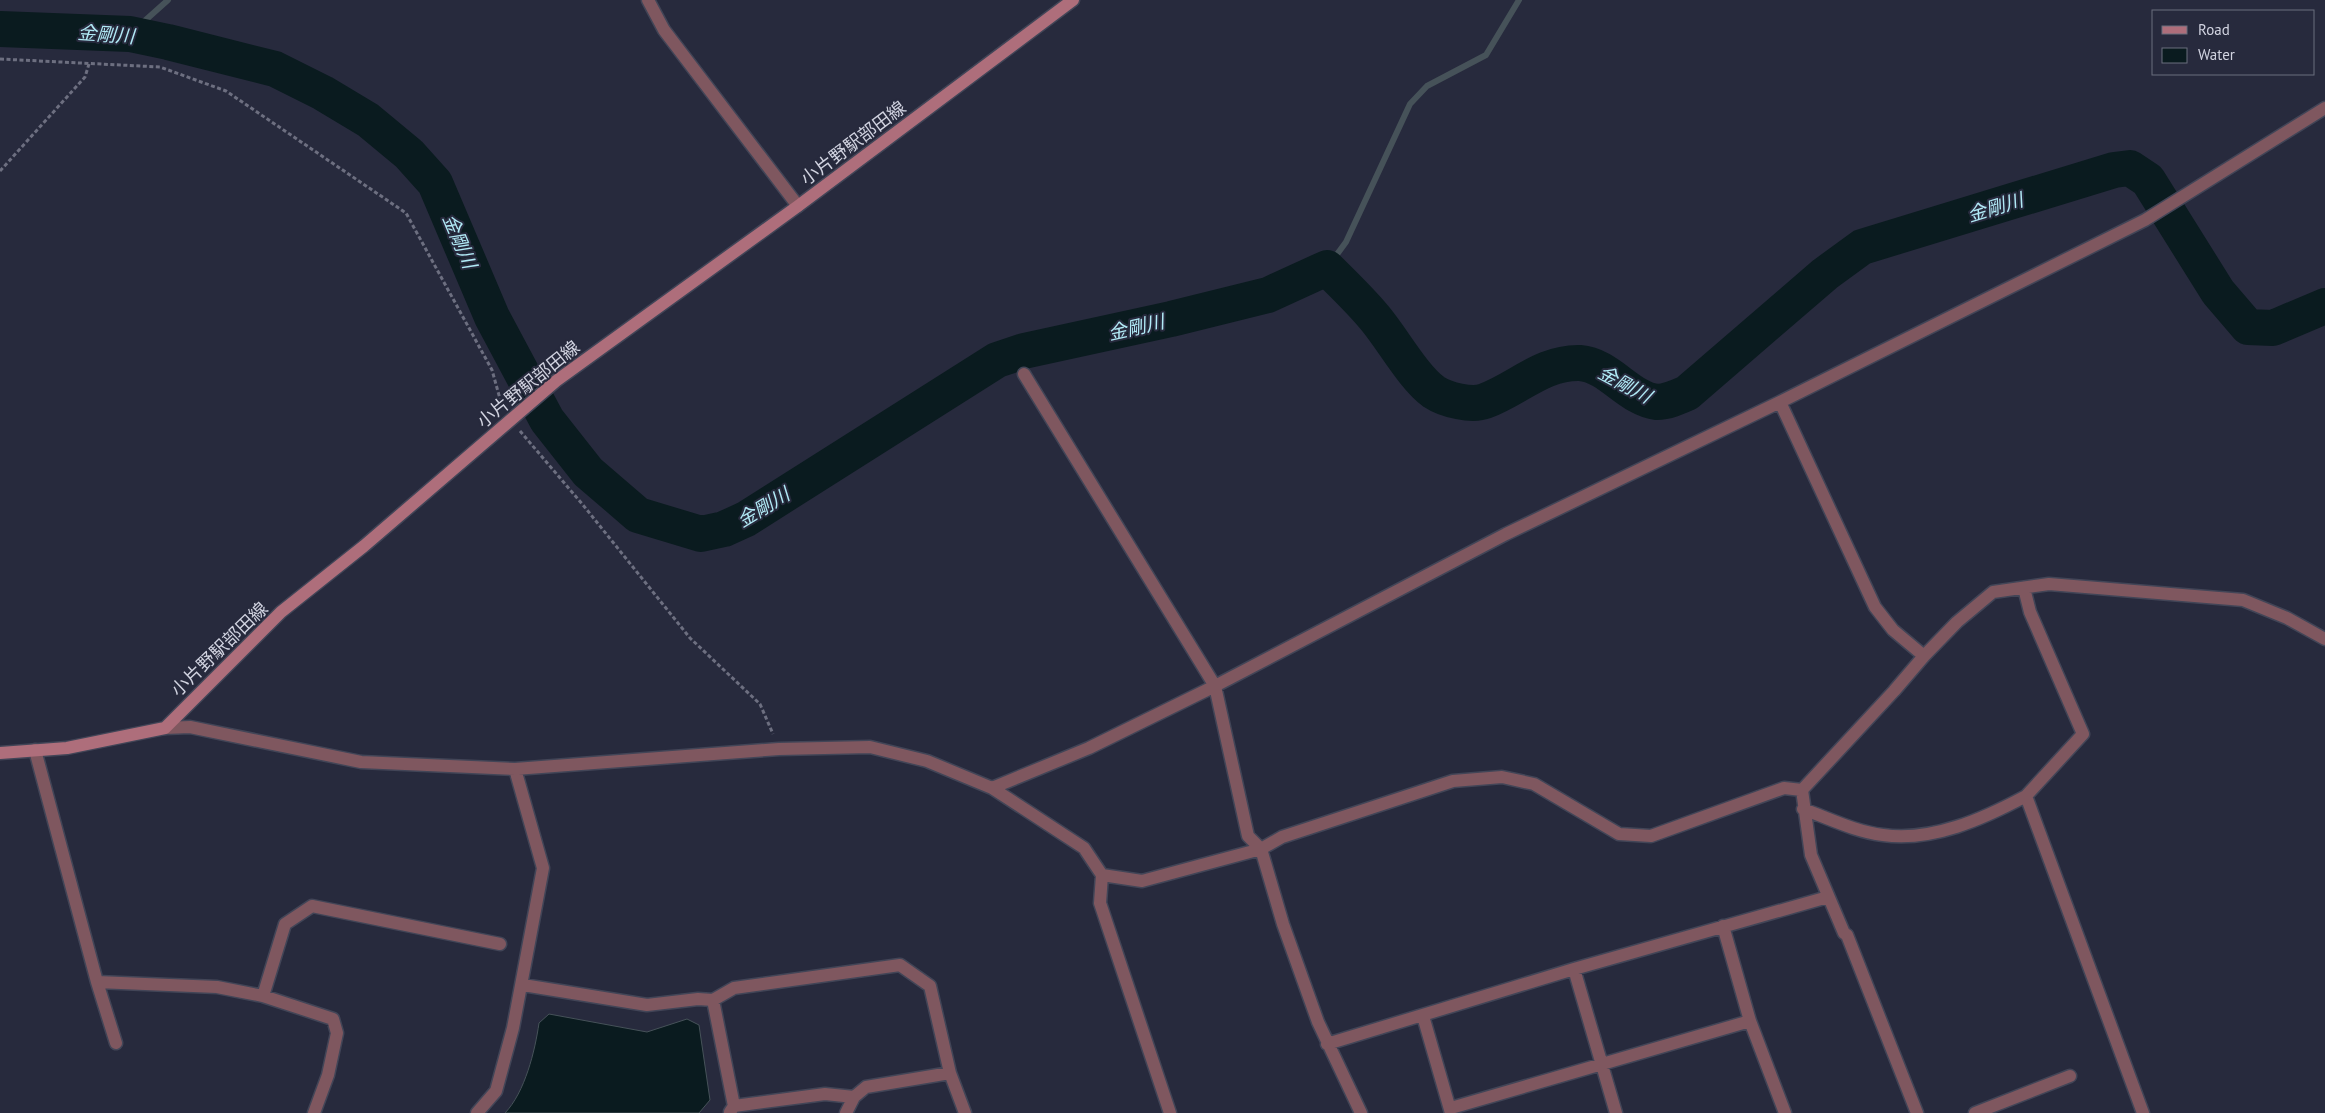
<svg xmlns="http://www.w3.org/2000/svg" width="2325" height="1113" viewBox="0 0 2325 1113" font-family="'PT Sans','Noto Sans JP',sans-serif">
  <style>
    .water { fill: #0a1b1f; stroke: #465259 }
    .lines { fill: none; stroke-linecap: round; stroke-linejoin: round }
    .stream { stroke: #465259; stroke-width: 6 }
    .river { stroke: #0a1b1f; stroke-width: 36 }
    .street-casing { stroke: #424557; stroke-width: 15 }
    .secondary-casing { stroke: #424557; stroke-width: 15 }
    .path { stroke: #6d6f80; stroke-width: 3; stroke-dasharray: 4 2.5; stroke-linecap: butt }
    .street { stroke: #7f575f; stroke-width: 12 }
    .secondary { stroke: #ae6e7b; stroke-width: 12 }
    .labels { text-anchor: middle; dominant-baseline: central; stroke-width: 4; stroke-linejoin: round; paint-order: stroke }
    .street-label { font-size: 18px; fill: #d1d3e0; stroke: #272a3d }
    .water-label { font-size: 19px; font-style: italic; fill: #b1eaf6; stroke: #272a3d }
  </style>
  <rect width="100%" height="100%" fill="#272a3d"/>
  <!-- water -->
  <path class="water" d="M549 1014 647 1032 687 1019 699 1025 710 1100 699 1113H505C525 1092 535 1051 539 1023Z"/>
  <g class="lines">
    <!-- stream -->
    <path class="stream" d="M130 34 168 0
      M1327 268 1346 242 1410 104 1427 86 1486 55 1519 0"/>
    <!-- river -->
    <path class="river" d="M0 29 130 34 168 42 275 69 323 93 368 120 409 154 435 183 492 317 547 420 588 472 638 515 701 534 724 529 746 519 997 360 1024 351 1171 319 1268 295 1327 268C1343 284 1360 300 1374 317 1392 338 1413 377 1434 392 1446 400 1472 406 1485 401 1518 389 1542 362 1580 363 1609 365 1629 399 1657 402 1667 402 1678 397 1687 393L1825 274 1862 247 2114 170 2130 168 2148 180 2218 292 2248 327 2273 328 2325 306"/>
    <defs>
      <path id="street" d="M648 0 664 30 798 206
        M1024 374 1215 686 1248 836 1261 849 1283 924 1318 1022 1361 1113
        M1780 402 1875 607 1893 630 1924 656
        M2024 588 2030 612 2083 734 2026 796 2143 1113
        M165 728 190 727 361 762 515 769 779 749 870 747 927 761 992 788 1084 848 1102 875 1100 903 1170 1113
        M35 750 97 982 217 987 263 996 333 1019 337 1033 328 1075 314 1113
        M992 788 1089 748 1215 686 1506 534 1780 402 2145 220 2325 108
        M1803 809C1828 818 1856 832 1883 835 1932 842 1983 819 2026 796
        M1102 875 1142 881 1261 849 1282 837 1453 781 1502 777 1534 784 1619 834 1651 836 1784 788 1802 790
        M1723 926 1750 1021 1785 1113
        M1574 969 1616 1113
        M97 982 116 1043
        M523 985 647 1005 698 999 713 1000 734 988 900 965 930 986 950 1073 965 1113
        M263 996 285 924 312 906 500 944
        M713 1000 734 1106 730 1112
        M1423 1016 1451 1113
        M1327 1044 1574 969 1828 897
        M854 1097 866 1087 950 1073
        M734 1106 825 1094 854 1097 846 1113
        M1451 1108 1750 1021
        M477 1113 496 1091 513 1028 543 868 515 769
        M1917 1113 1847 935 1844 933 1811 855 1802 790 1894 691 1924 656 1957 622 1993 592 2049 584 2243 600 2287 618 2325 639
        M1975 1113 2070 1076"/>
      <path id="secondary" d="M0 753 67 748 165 728 281 612 364 546 556 381 798 206 1073 0"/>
    </defs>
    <!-- street casing -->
    <use href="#street" class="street-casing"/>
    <!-- secondary casing -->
    <use href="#secondary" class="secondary-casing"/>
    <!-- path -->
    <path class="path" d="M0 59 160 67 226 91 406 213 492 370 502 406
      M0 171 85 77 89 64
      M520 431 583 505 690 638 760 704 773 734"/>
    <!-- street -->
    <use href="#street" class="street"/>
    <!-- secondary -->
    <use href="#secondary" class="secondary"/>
  </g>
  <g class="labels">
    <!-- street labels -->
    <g class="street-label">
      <text transform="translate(853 143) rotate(-37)">小片野駅部田線</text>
      <text transform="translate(528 384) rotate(-39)">小片野駅部田線</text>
      <text transform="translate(219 649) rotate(-44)">小片野駅部田線</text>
    </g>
    <!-- water labels -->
    <g class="water-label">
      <text transform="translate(106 34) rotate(4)">金剛川</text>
      <text transform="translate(1995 207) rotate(-17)">金剛川</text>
      <text transform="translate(460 241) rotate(67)">金剛川</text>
      <text transform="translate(1136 327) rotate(-13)">金剛川</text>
      <text transform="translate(1625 384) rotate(28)">金剛川</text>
      <text transform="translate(763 507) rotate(-31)">金剛川</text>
    </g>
  </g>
  <!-- legend -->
  <rect x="2152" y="10" width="162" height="65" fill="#272a3d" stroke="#6b6e7e"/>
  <rect x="2162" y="26" width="25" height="8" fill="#ae6e7b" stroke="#6b6e7e"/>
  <text x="2198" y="35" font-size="15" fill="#d1d3e0">Road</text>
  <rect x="2162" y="48" width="25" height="15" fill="#0a1b1f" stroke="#6b6e7e"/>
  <text x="2198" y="60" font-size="15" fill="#d1d3e0">Water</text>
</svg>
